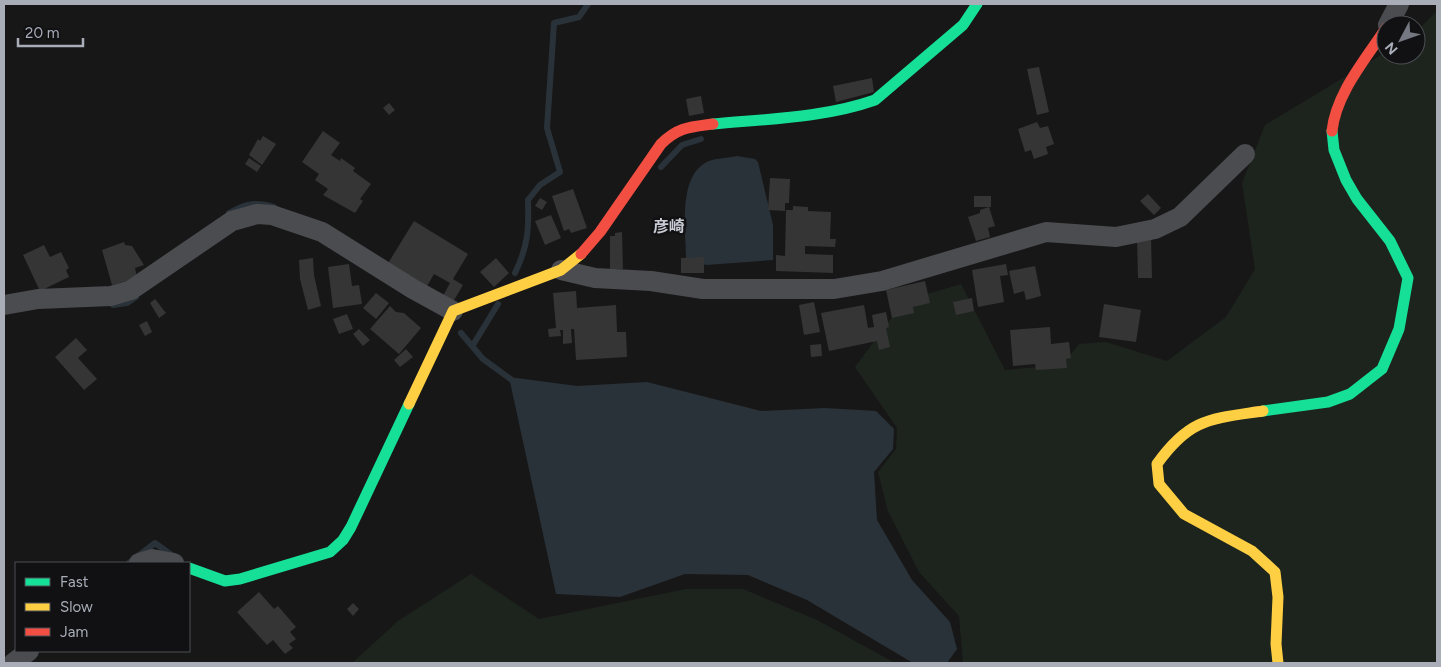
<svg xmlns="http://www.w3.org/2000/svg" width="1441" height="667" viewBox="0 0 1441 667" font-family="Figtree,'Noto Sans JP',sans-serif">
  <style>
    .green { fill: #1d241e }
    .water { fill: #2a3239 }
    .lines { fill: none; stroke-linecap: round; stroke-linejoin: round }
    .stream { stroke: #2a3239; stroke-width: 6 }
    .building { fill: #353536 }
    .street { stroke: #4b4c50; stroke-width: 20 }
    .fast { stroke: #16e098; stroke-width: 11 }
    .slow { stroke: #ffcf43; stroke-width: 11 }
    .jam { stroke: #f24e42; stroke-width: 11 }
    .labels { text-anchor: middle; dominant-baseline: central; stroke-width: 5; stroke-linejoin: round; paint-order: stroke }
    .quarter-label { font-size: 16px; font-weight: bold; fill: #c9ccd4; stroke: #111113 }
  </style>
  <rect width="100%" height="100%" fill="#171717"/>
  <!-- green -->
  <path class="green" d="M1437 11V663H963L959 616 919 572 888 511 878 472 896 449 897 428 855 367 904 301 961 284 1005 370 1062 365 1079 344 1106 342 1167 361 1226 317 1255 269 1242 183 1265 125 1386 52V55H1416V32Z
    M471 574 539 619 686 589H743L817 620 895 663H352L398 621Z"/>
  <!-- water -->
  <path class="water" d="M737 156 755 159 758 162 773 225V260L706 265 686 259C686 231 677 174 709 161 717 158 728 158 737 156Z
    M509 377 577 386 647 382 761 411 825 408 876 411 894 429 893 449 874 472 877 520 912 580 950 622 957 649 947 663H913L807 600 748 575 685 574 620 597 556 594Z"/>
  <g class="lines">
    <!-- stream -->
    <path class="stream" d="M661 167 682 145 701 139
      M229 213C245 204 255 201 274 207
      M515 273C528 246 529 229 528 200L540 185 560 172 547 128 554 23 579 17 588 4
      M113 305 127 303 136 297
      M461 333 483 359 516 383
      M473 345 498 304
      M129 563 155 543 173 556"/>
  </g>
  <!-- building -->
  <path class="building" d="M1039 67 1049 112 1037 115 1027 69Z
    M872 78 874 92 836 102 833 86Z
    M701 96 704 113 689 116 686 99Z
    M389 103 395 110 389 115 383 108Z
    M1037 122 1040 128 1048 126 1054 144 1046 147 1048 154 1034 159 1031 150 1025 152 1018 129Z
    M323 131 340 143 331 155 340 161 341 158 355 168 353 171 371 184 360 199 363 201 355 213 323 195 328 189 315 180 319 174 302 162Z
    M263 136 276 144 262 165 249 155 258 139 260 141Z
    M249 158 261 166 257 172 245 164Z
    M770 178 790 179 789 203H785V211L768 210Z
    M573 189 587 228 571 233 569 229 564 231 552 196Z
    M1148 194 1161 208 1154 215 1140 201Z
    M974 196H991V207H974Z
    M540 198 547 202 542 210 535 206Z
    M793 206 808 207V211L831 212 830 239H836L835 247 805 246V254L833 255V273L776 271V255L785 256 786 210H793Z
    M989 207 995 226 988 228 990 237 976 241 968 217 980 213V210Z
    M551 215 561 238 545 245 535 221Z
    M414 221 468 254 453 279 463 285 453 302 443 296 450 283 434 274 426 288 387 265Z
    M622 232 623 269H610V236H615V233Z
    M1137 237H1151L1152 278H1138Z
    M124 242 125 245 132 246 144 265 135 268 137 278 112 285 102 250Z
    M44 245 50 257 61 252 69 268 66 270 69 277 40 291 23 255Z
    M704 257V273H681V258Z
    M313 258 314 275 321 306 308 310 300 279 299 260Z
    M496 258 509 273 494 287 480 272Z
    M349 264 352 286 359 285 362 304 333 308 328 267Z
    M1006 264 1008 275 1000 276 1004 302 978 307 972 270Z
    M1035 266 1041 296 1026 300 1024 291 1014 294 1009 271Z
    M925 281 930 303 913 307 914 313 892 318 886 290Z
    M576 291 577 308 616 305 617 332H626L627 357 576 360 574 329H571L572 343 563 344V330H560L561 336 549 337 548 329 556 328 553 293Z
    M376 293 389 303 376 319 363 308Z
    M972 298 974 311 956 315 953 302Z
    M155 299 166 313 159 318 150 303Z
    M814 302 820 332 804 335 799 305Z
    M1104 304 1141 310 1136 342 1099 337Z
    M864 305 868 328 874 327 872 315 886 312 889 327 886 328 890 347 879 350 877 341 829 351 821 313Z
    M390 306 396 312 404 313 421 328 399 354 370 329Z
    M347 314 353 329 339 334 333 319Z
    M147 321 152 332 145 336 139 325Z
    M1050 327 1051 344 1069 342 1071 358 1066 359 1067 368 1036 370 1035 364 1013 366 1010 330Z
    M359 329 370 340 363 346 353 334Z
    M76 338 87 350 78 358 97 379 84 390 55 357Z
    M821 344 822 356 811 357 810 345Z
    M406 349 413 357 400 367 394 360Z
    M259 592 274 609 278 606 296 627 290 632 296 639 289 644 293 648 285 654 273 640 267 645 237 612Z
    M353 603 359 609 353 616 347 609Z"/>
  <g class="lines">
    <!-- street -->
    <path class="street" d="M1388 25 1399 4
      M561 270 595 278 651 281 703 289H834L882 281 1046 232 1116 237 1155 229 1180 217 1245 154
      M4 305 38 299 111 296 131 290 232 221 257 214 272 215 322 232 413 289 453 311
      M139 563 152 559 174 563
      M13 663 29 651"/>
    <!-- fast -->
    <path class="fast" d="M713 124C766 119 824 118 875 100L963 25 977 4
      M1263 411 1328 402 1350 394 1382 369 1399 329 1408 278 1390 241 1357 199 1346 180 1334 150 1332 131
      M189 568 225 581 240 579 330 552 343 540 351 527 409 404"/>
    <!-- slow -->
    <path class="slow" d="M409 404 453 311 561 270 581 254
      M1263 411C1210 419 1190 418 1157 464L1159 484 1184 514 1252 551 1275 572 1278 597 1276 644 1278 663"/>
    <!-- jam -->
    <path class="jam" d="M1332 131C1336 93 1366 59 1386 28
      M581 254 600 232 661 144C678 127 690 127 713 124"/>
  </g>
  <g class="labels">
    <!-- quarter labels -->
    <g class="quarter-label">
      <text x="669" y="226">彦崎</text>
    </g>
  </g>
  <!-- border -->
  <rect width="1441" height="667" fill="none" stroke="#a8adb8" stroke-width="10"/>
  <!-- legend -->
  <rect x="15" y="562" width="175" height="90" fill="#111113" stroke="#4d4f55"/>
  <rect x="25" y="578" width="25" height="8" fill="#16e098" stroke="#4d4f55"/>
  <text x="60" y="587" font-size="15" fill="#a8adb8">Fast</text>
  <rect x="25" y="603" width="25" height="8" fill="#ffcf43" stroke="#4d4f55"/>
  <text x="60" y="612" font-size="15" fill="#a8adb8">Slow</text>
  <rect x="25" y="628" width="25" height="8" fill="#f24e42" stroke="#4d4f55"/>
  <text x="60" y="637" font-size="15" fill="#a8adb8">Jam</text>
  <!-- north arrow -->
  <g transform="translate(1401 40) rotate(229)"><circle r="24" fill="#111113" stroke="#4d4f55"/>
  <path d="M0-4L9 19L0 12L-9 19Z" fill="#757880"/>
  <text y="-8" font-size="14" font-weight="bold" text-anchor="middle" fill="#a8adb8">N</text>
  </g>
  <!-- scale -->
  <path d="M18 38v8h65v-8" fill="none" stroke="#a8adb8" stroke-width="2.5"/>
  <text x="25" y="38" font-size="15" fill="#a8adb8" stroke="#111113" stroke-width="4" paint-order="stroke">20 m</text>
</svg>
